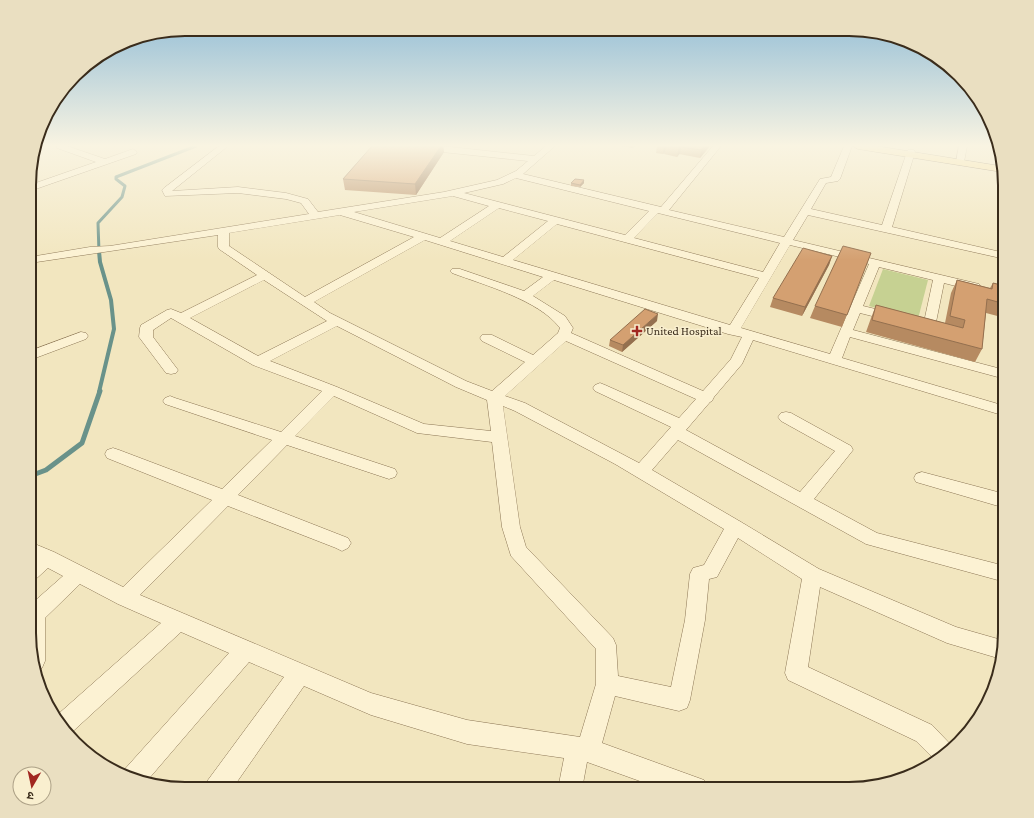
<svg xmlns="http://www.w3.org/2000/svg" width="1034" height="818" viewBox="0 0 1034 818" font-family="'Crimson Pro','Noto Sans Devanagari',serif">
  <style>
    .green { fill: #c6d192 }
    .lines { fill: none; stroke-linecap: round; stroke-linejoin: round }
    .stream-far2 { stroke: #69928a; stroke-width: 3 }
    .stream-far1 { stroke: #69928a; stroke-width: 4 }
    .stream { stroke: #69928a; stroke-width: 5 }
    .minor-casing { stroke: #8c7655; stroke-width: 1 }
    .major-casing { stroke: #59432a; stroke-width: 1 }
    .minor { fill: #fcf2d3; fill-rule: evenodd }
    .major { fill: #f9df93; fill-rule: evenodd }
    .wall { fill: #b68a61 }
    .shaded-wall { fill: #94704f }
    .building { fill: #d4a071; stroke: #94704f }
    .poi-dot { fill: #a12720; stroke: #f9efcf; stroke-width: 1.5 }
    .labels { text-anchor: middle; dominant-baseline: central; stroke-width: 3; stroke-linejoin: round; paint-order: stroke }
    .poi-label { font-size: 12px; fill: #3a2c1b; stroke: #f9efcf; text-anchor: start }
    .rim { fill: none; stroke: #3a2c1b; stroke-width: 2 }
  </style>
  <rect width="100%" height="100%" fill="#f2e6bf"/>
  <!-- green -->
  <path class="green" d="M883 269 928 280 918 319 869 306Z"/>
  <g class="lines">
    <!-- stream-far2 -->
    <path class="stream-far2" d="M99 252 98 223 122 197 125 186 116 179V177L196 146"/>
    <!-- stream-far1 -->
    <path class="stream-far1" d="M99 392 114 329 111 300 100 262 99 251"/>
    <!-- stream -->
    <path class="stream" d="M30 476 46 470 82 443 100 391"/>
    <defs>
      <path id="minor" d="M56 146H67L105 159 133 149 137 152 136 154 30 191V185L96 162 57 148Z
        M219 146H228L172 191 238 187 286 193 308 199 318 212 444 192 497 180 516 171 528 161 442 152 438 149 441 146 534 156 546 146H555L523 174 661 207 713 146H721L669 210 784 237 820 179 831 177 844 146H852L840 179 838 181 826 183 811 209 882 225 907 152 908 150H914L915 152 892 227 1005 253V259L808 215 793 240 979 284 981 287 979 290 975 291 944 283 935 327 934 330 929 331 912 327 911 324 912 321 917 320 924 322 933 280 879 267 863 306 896 314 898 317 896 320 892 321 860 313 853 330 1005 370V379L850 337 842 358 1005 406V416L753 340 742 364 714 397 712 401 710 402 686 430 800 492 835 451 781 421 778 417 781 413 786 412 791 413 851 446 853 450 814 499 877 533 1005 566V582L866 544 678 440 652 470 741 522 819 569 956 627 1005 641 1001 659 947 643 820 587 808 667 932 725 952 746 934 759 916 741 788 680 785 673 802 579 738 538 717 577 709 579 705 620 690 700 687 708 679 711 615 696 602 743 704 780 707 789H662L587 762 582 789H558L564 758 467 744 371 715 304 686 232 789H205L208 780 284 677 249 662 146 782 122 775 124 770 229 653 181 632 70 734 56 716 161 623 118 604 80 584 45 618V661L42 668 37 670 29 643V606L63 576 48 568 37 578 29 580 30 561 32 560 30 559V542L54 552 123 587 212 500 107 458 105 454 107 450 113 448 119 450 222 489 272 440 165 404 163 401 165 398 170 396 175 398 281 432 322 391 253 365 171 318 153 330V337L178 370 176 373 171 374 166 373 139 337 140 328 141 325 167 310 171 309 181 313 257 275 219 249 218 247V235L30 263V257L90 247 110 246 309 214 301 203 286 199 238 193 165 196 162 190 164 188ZM516 178 649 211 625 235 464 193 503 184ZM453 196 489 206 440 238 354 212ZM499 208 548 221 503 257 450 241ZM658 213 780 243 763 272 634 238ZM340 215 414 237 305 297 229 246V233ZM557 224 759 278 730 325 513 260ZM425 240 543 277 524 291 460 269H452L450 271 452 273C484 285 539 300 560 328L558 333 533 355 492 335H482L480 338 482 341 525 362 492 391 466 381 330 313 314 302ZM790 245 869 264 830 354 741 328ZM264 280 327 321 258 356 190 318ZM554 280 728 334 742 337 731 359 703 391 571 333 573 328 565 316 533 296ZM337 326 456 387 487 400 491 431 424 424 337 387 270 361ZM566 341 696 399 679 418 605 385 600 383 595 385 593 388 595 391 671 427 639 463 525 403 505 396ZM334 396 417 433 492 442 502 527 511 556 596 649V684L580 737 467 720 371 693 140 595 228 506 336 548 342 551 348 548 351 543 348 538 238 495 287 445 389 479 395 477 397 473 395 469 295 436ZM503 406 515 411 615 464 724 529 704 565 693 568 690 574 685 620 671 687 618 676 616 645 613 638 526 547 520 527Z
        M959 146H967L964 162 960 165 956 162Z
        M81 332 86 333 88 336 86 339 30 360V351Z
        M922 472 1005 494V508L916 482 914 478 916 474Z"/>
      <path id="major" d="M853 146H876L1000 166 1002 172 858 149Z"/>
    </defs>
    <!-- minor casing -->
    <use href="#minor" class="minor-casing"/>
    <!-- major casing -->
    <use href="#major" class="major-casing"/>
    <!-- minor -->
    <use href="#minor" class="minor"/>
    <!-- major -->
    <use href="#major" class="major"/>
  </g>
  <!-- wall -->
  <path class="wall" d="M372 146H443L444 152 416 195 345 190 343 179Z
    M622 146H635L633 148Z
    M657 146H710L700 158 679 154 680 153 677 157 664 154 665 152 663 154 656 153Z
    M571 183H584L580 187 571 186Z
    M871 253 842 327 810 318 815 306Z
    M832 256 829 265 802 316 770 307 773 298Z
    M957 280 990 288 993 283 1005 286V318L986 313 982 349 975 362 866 332 871 318 876 305 945 323 951 293Z
    M657 321 622 352 609 346 610 340Z"/>
  <!-- shaded-wall -->
  <path class="shaded-wall" d="M441 146H443L444 152 416 195 415 184Z
    M664 146H666L665 152 663 154Z
    M679 146H683L681 147 680 153 677 157Z
    M705 146H710L700 158 701 150Z
    M584 180V183L580 187V185Z
    M832 256 829 265 802 316 805 307Z
    M658 314 657 321 622 352 623 345Z"/>
  <!-- building -->
  <path class="building" d="M372 146H441L415 184 343 179Z
    M682 146H705L701 150 681 147Z
    M575 179 584 180 580 185 571 183Z
    M843 246 871 253 847 315 815 306Z
    M803 248 832 256 805 307 773 298Z
    M957 280 992 289 993 283 1005 286V304L987 299 982 349 872 320 876 305 963 328 965 320 950 316Z
    M645 309 658 314 623 345 610 340Z"/>
  <!-- sky -->
  <linearGradient id="sky" x2="0" y2="1"><stop stop-color="#8cbad6"/><stop offset="0.56" stop-color="#f9f4e2"/><stop offset="1" stop-color="#f9f4e2" stop-opacity="0"/></linearGradient>
  <rect width="1034" height="260" fill="url(#sky)"/>
  <!-- markers -->
  <path class="poi-dot" d="M635 325h4v4h4v4h-4v4h-4v-4h-4v-4h4z"/>
  <g class="labels">
    <!-- poi labels -->
    <g class="poi-label">
      <text x="646" y="331">United Hospital</text>
    </g>
  </g>
  <!-- crop -->
  <path d="M0 0H1034V818H0ZM185 36H849A149 149 0 0 1 998 185V633A149 149 0 0 1 849 782H185A149 149 0 0 1 36 633V185A149 149 0 0 1 185 36Z" fill="#eadfc1" fill-rule="evenodd"/>
  <path class="rim" d="M185 36H849A149 149 0 0 1 998 185V633A149 149 0 0 1 849 782H185A149 149 0 0 1 36 633V185A149 149 0 0 1 185 36Z"/>
  <!-- north arrow -->
  <g transform="translate(32 786) rotate(189)"><circle r="19" fill="#f9efcf" stroke="#ada187"/>
  <path d="M0-3L7 15L0 10L-7 15Z" fill="#a12720"/>
  <text y="-6" font-size="11" font-weight="bold" text-anchor="middle" fill="#3a2c1b">उ</text>
  </g>
</svg>
